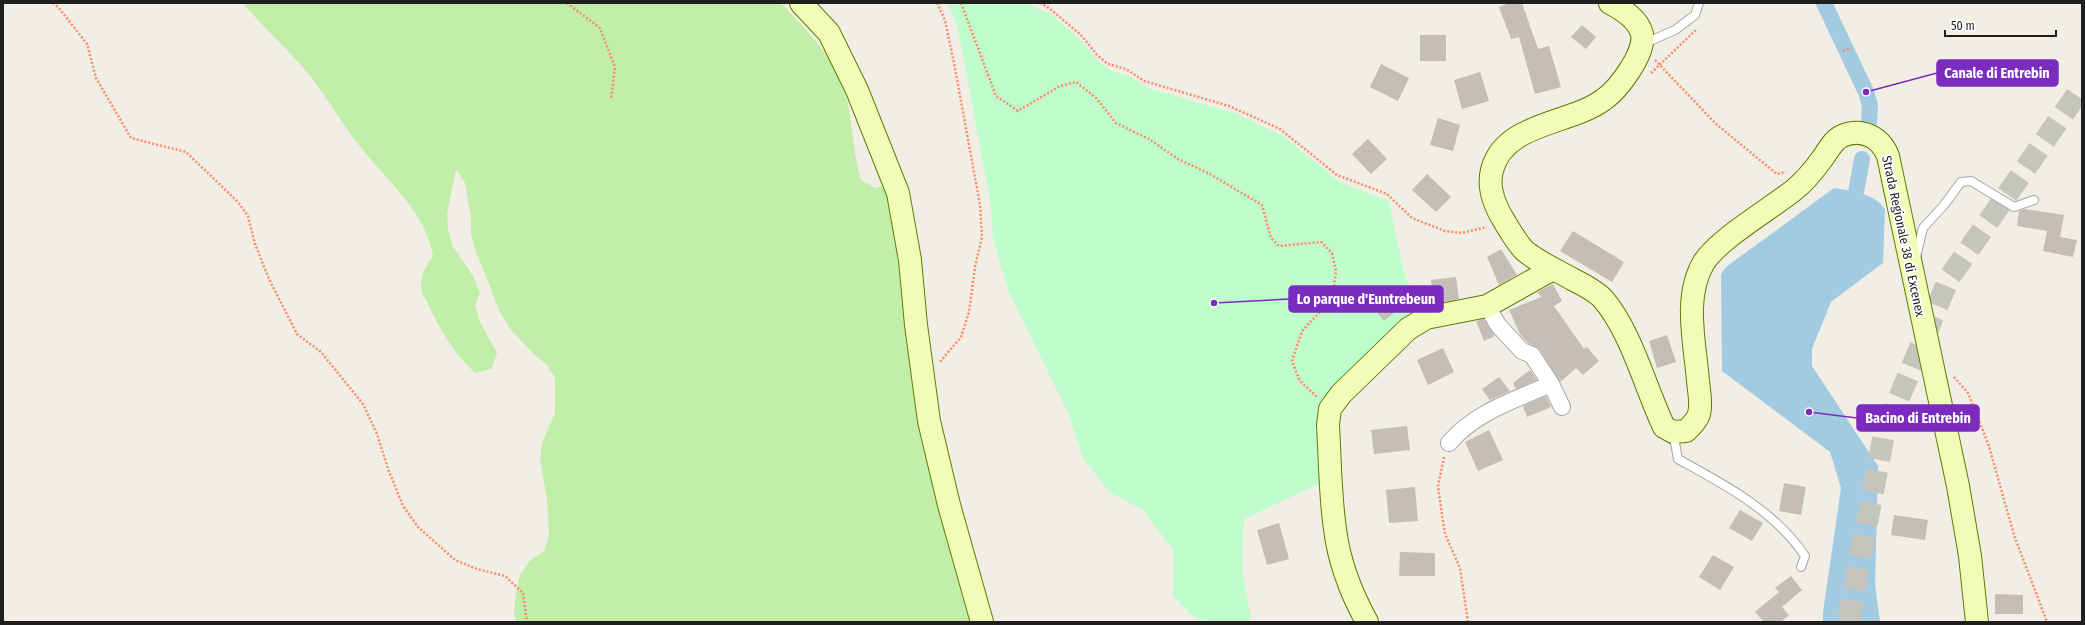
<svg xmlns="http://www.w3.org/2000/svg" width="2085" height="625" font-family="'Fira Sans Condensed',sans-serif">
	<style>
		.grass { fill: #c1eea8 }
		.park { fill: #bffdcc }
		.water { fill: #a2cbe1 }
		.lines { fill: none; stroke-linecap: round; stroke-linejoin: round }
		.canal { stroke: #a2cbe1; stroke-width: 16 }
		.building { fill: #c6bdb4 }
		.highway-tunnel { stroke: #c6c5bd; stroke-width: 22; stroke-dasharray: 22 11; stroke-linecap: butt }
		.lane-casing { stroke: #a6a6a6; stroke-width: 10 }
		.street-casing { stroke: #a6a6a6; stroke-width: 18 }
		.secondary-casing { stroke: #5f7c00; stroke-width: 24 }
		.path { stroke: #ff8a67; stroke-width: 2.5; stroke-dasharray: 2 2; stroke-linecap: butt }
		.lane { stroke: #fff; stroke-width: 8 }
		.street { stroke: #fff; stroke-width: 16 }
		.secondary { stroke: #f1fdb6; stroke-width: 22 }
		.labels { text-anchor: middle; stroke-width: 3.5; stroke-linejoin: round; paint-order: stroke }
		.street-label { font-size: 13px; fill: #1f1f1f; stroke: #fff }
		.leader { fill: none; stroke: #7b2cbf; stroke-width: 1.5 }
		.callout-dot { fill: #7b2cbf; stroke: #fff; stroke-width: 1.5 }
		.callout { fill: #7b2cbf; stroke: #7b2cbf; stroke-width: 1.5 }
		.callout-label { font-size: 14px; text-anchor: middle; font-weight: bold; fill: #fff }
	</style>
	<rect width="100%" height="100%" fill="#f0eee5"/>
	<path class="grass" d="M243 3H781C801 25 825 48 839 75 853 104 851 147 861 180L876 188 887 185 977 622H516L514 611 516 593 520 575 530 561 544 551 549 535 547 499 540 460 542 443 555 413V378L547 365 534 354 511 330 500 312 475 249 471 233V217L465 183 456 169 447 213 448 230 453 247 473 276 480 293 475 306 480 322 497 353 491 369 475 373C454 353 440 330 428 304 426 299 421 293 421 287 421 274 426 266 433 256 426 213 390 184 364 151 344 128 330 101 311 77 290 51 264 29 243 3Z"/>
	<path class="park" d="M949 3H1026L1052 15 1083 42 1099 62 1112 71 1130 76 1148 88 1234 113 1283 136 1341 183 1389 201 1402 264 1418 313 1343 382 1325 481 1244 519 1242 569 1251 618 1247 622H1207L1193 616 1173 596 1174 551 1143 510 1109 492 1083 458 1068 413 1009 292 993 240 991 207 965 65 956 22 948 4Z"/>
	<path class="water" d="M1834 188C1850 191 1875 193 1885 209L1883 263 1831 302 1812 349V366L1878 466 1875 584 1880 622H1823V612L1841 488 1830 452 1722 371 1721 274 1726 267Z"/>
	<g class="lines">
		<path class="canal" d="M1824 3 1866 92 1870 106 1869 123
			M1856 192 1862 159"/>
	</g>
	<path class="building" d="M1509 3H1522L1538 49 1549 46 1561 87 1535 94 1519 37 1511 39 1499 7Z
		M1582 25 1596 37 1586 49 1571 37Z
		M1420 35H1446V61H1420Z
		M1381 64 1409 78 1398 101 1370 87Z
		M1480 72 1489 101 1462 109 1454 80Z
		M1438 118 1460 125 1453 151 1430 145Z
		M1368 139 1387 159 1371 174 1352 154Z
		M1427 174 1451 197 1436 212 1412 190Z
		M2025 209 2064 215 2060 237 2077 240 2073 257 2043 251 2047 231 2017 226 2019 211Z
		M1573 231 1624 262 1612 282 1560 251Z
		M1501 249 1517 275 1499 285 1487 257Z
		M1456 277 1459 299 1434 304 1431 280Z
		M1553 284 1562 301 1554 306 1584 349 1587 347 1599 361 1583 375 1576 368 1560 382 1540 350 1528 343 1520 334 1509 310 1541 297 1538 292Z
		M1386 300 1396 311 1384 321 1375 310Z
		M1484 319 1495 336 1484 341 1476 321Z
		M1667 335 1676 362 1657 368 1649 341Z
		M1443 348 1454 372 1428 385 1417 360Z
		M1530 370 1537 380 1516 389 1513 383Z
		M1499 377 1510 391 1490 400 1482 389Z
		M1546 396 1551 407 1527 417 1523 406Z
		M1407 426 1410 450 1374 454 1371 430Z
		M1489 430 1503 460 1478 471 1465 442Z
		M1784 483 1806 487 1801 515 1779 511Z
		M1415 487 1418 521 1389 523 1386 490Z
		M1740 510 1763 523 1752 541 1729 528Z
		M1894 515 1928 520 1925 540 1891 535Z
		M1279 523 1289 559 1267 565 1257 530Z
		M1400 552 1435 553V576H1399Z
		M1713 555 1734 567 1720 590 1699 577Z
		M1791 576 1802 590 1782 607 1789 615 1781 622H1764L1755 612 1779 592 1775 588Z
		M1995 594 2023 595V614H1995Z"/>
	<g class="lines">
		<path class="highway-tunnel" d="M1851 622 1850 611 1884 434 1949 278 2082 87"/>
		<g class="lane-casing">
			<path id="lane" d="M1643 44 1675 30 1695 15 1699 3
				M1916 257 1923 228 1944 205 1961 182 1971 181 2014 207 2034 200
				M1673 432 1678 459C1725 485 1774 510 1805 556L1801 567"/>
		</g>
		<g class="street-casing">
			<path id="street" d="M1487 306 1498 325 1522 351 1532 355 1551 384 1562 407
				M1449 443C1475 412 1515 400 1551 384"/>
		</g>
		<g class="secondary-casing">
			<path id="secondary" d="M801 3 829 33 857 90 898 193 910 260 916 325 929 421 949 505 982 622
				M1610 3C1623 10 1638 19 1642 34 1646 53 1618 90 1603 100 1569 125 1505 122 1492 170 1488 186 1493 200 1500 214 1507 226 1514 239 1523 249 1532 259 1560 272 1572 279 1582 284 1596 291 1603 299 1631 331 1645 387 1664 427L1673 432 1686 431C1691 426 1697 421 1699 414 1702 404 1699 392 1698 381 1695 343 1683 297 1704 262 1720 238 1769 210 1794 190 1804 182 1814 170 1822 159 1828 151 1833 140 1842 136 1861 128 1880 136 1888 156L1958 486 1970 556 1977 622
				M1367 622C1351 593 1339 562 1335 529 1330 495 1330 459 1328 425L1330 409 1341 394 1408 329 1426 318 1487 306 1553 269"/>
		</g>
		<path class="path" d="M53 3 59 8 87 44 96 78 131 138 186 152 238 202 248 216 255 244 269 279 297 334 321 352 363 404 377 434 388 469 403 506 418 527 455 560 477 569 505 576 523 593 527 622
			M567 3 600 28 615 67 611 98
			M937 3 945 20 954 63 980 205 982 237 975 267 969 312 961 337 939 363
			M961 3 996 96 1018 111 1060 86 1076 82 1096 98 1116 123 1149 139 1178 159 1210 174 1262 205 1271 238 1279 246 1321 242 1332 253 1336 271 1333 294 1319 313 1302 331 1292 361 1300 381 1317 397
			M1040 3 1049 8 1081 35 1097 55 1108 64 1126 69 1144 81 1229 106 1280 129 1337 175 1387 194 1412 218 1445 231 1462 233 1487 227
			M1843 51 1851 48
			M1655 60 1716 124 1777 174 1786 172
			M1651 73 1697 29
			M1954 377 1968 393 1989 446 2014 535 2047 622
			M1444 457 1438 486 1441 508 1445 534 1460 568 1468 622"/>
		<use href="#lane" class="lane"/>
		<use href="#street" class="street"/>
		<use href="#secondary" class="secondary"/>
	</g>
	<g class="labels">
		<g class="street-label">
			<text transform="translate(1904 236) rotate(78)" y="5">Strada Regionale 38 di Excenex</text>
		</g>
	</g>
	<path class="leader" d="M1866 92L1937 73M1214 303L1289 299M1809 412L1857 418"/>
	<g class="callout-dot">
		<circle cx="1866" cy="92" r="4"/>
		<circle cx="1214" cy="303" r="4"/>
		<circle cx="1809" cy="412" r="4"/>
	</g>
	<g class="callout">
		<rect x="1937" y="60" width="121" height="26" rx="4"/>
		<rect x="1289" y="286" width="154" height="26" rx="4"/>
		<rect x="1857" y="405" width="122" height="26" rx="4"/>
	</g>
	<g class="callout-label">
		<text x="1997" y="78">Canale di Entrebin</text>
		<text x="1366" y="304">Lo parque d'Euntrebeun</text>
		<text x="1918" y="423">Bacino di Entrebin</text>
	</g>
	<rect width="2085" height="625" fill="none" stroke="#1f1f1f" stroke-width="8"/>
	<path d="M1945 30v6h111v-6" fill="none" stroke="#1f1f1f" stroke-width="2"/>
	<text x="1951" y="30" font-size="12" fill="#1f1f1f" stroke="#ffffff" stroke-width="3" paint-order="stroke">50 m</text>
</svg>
